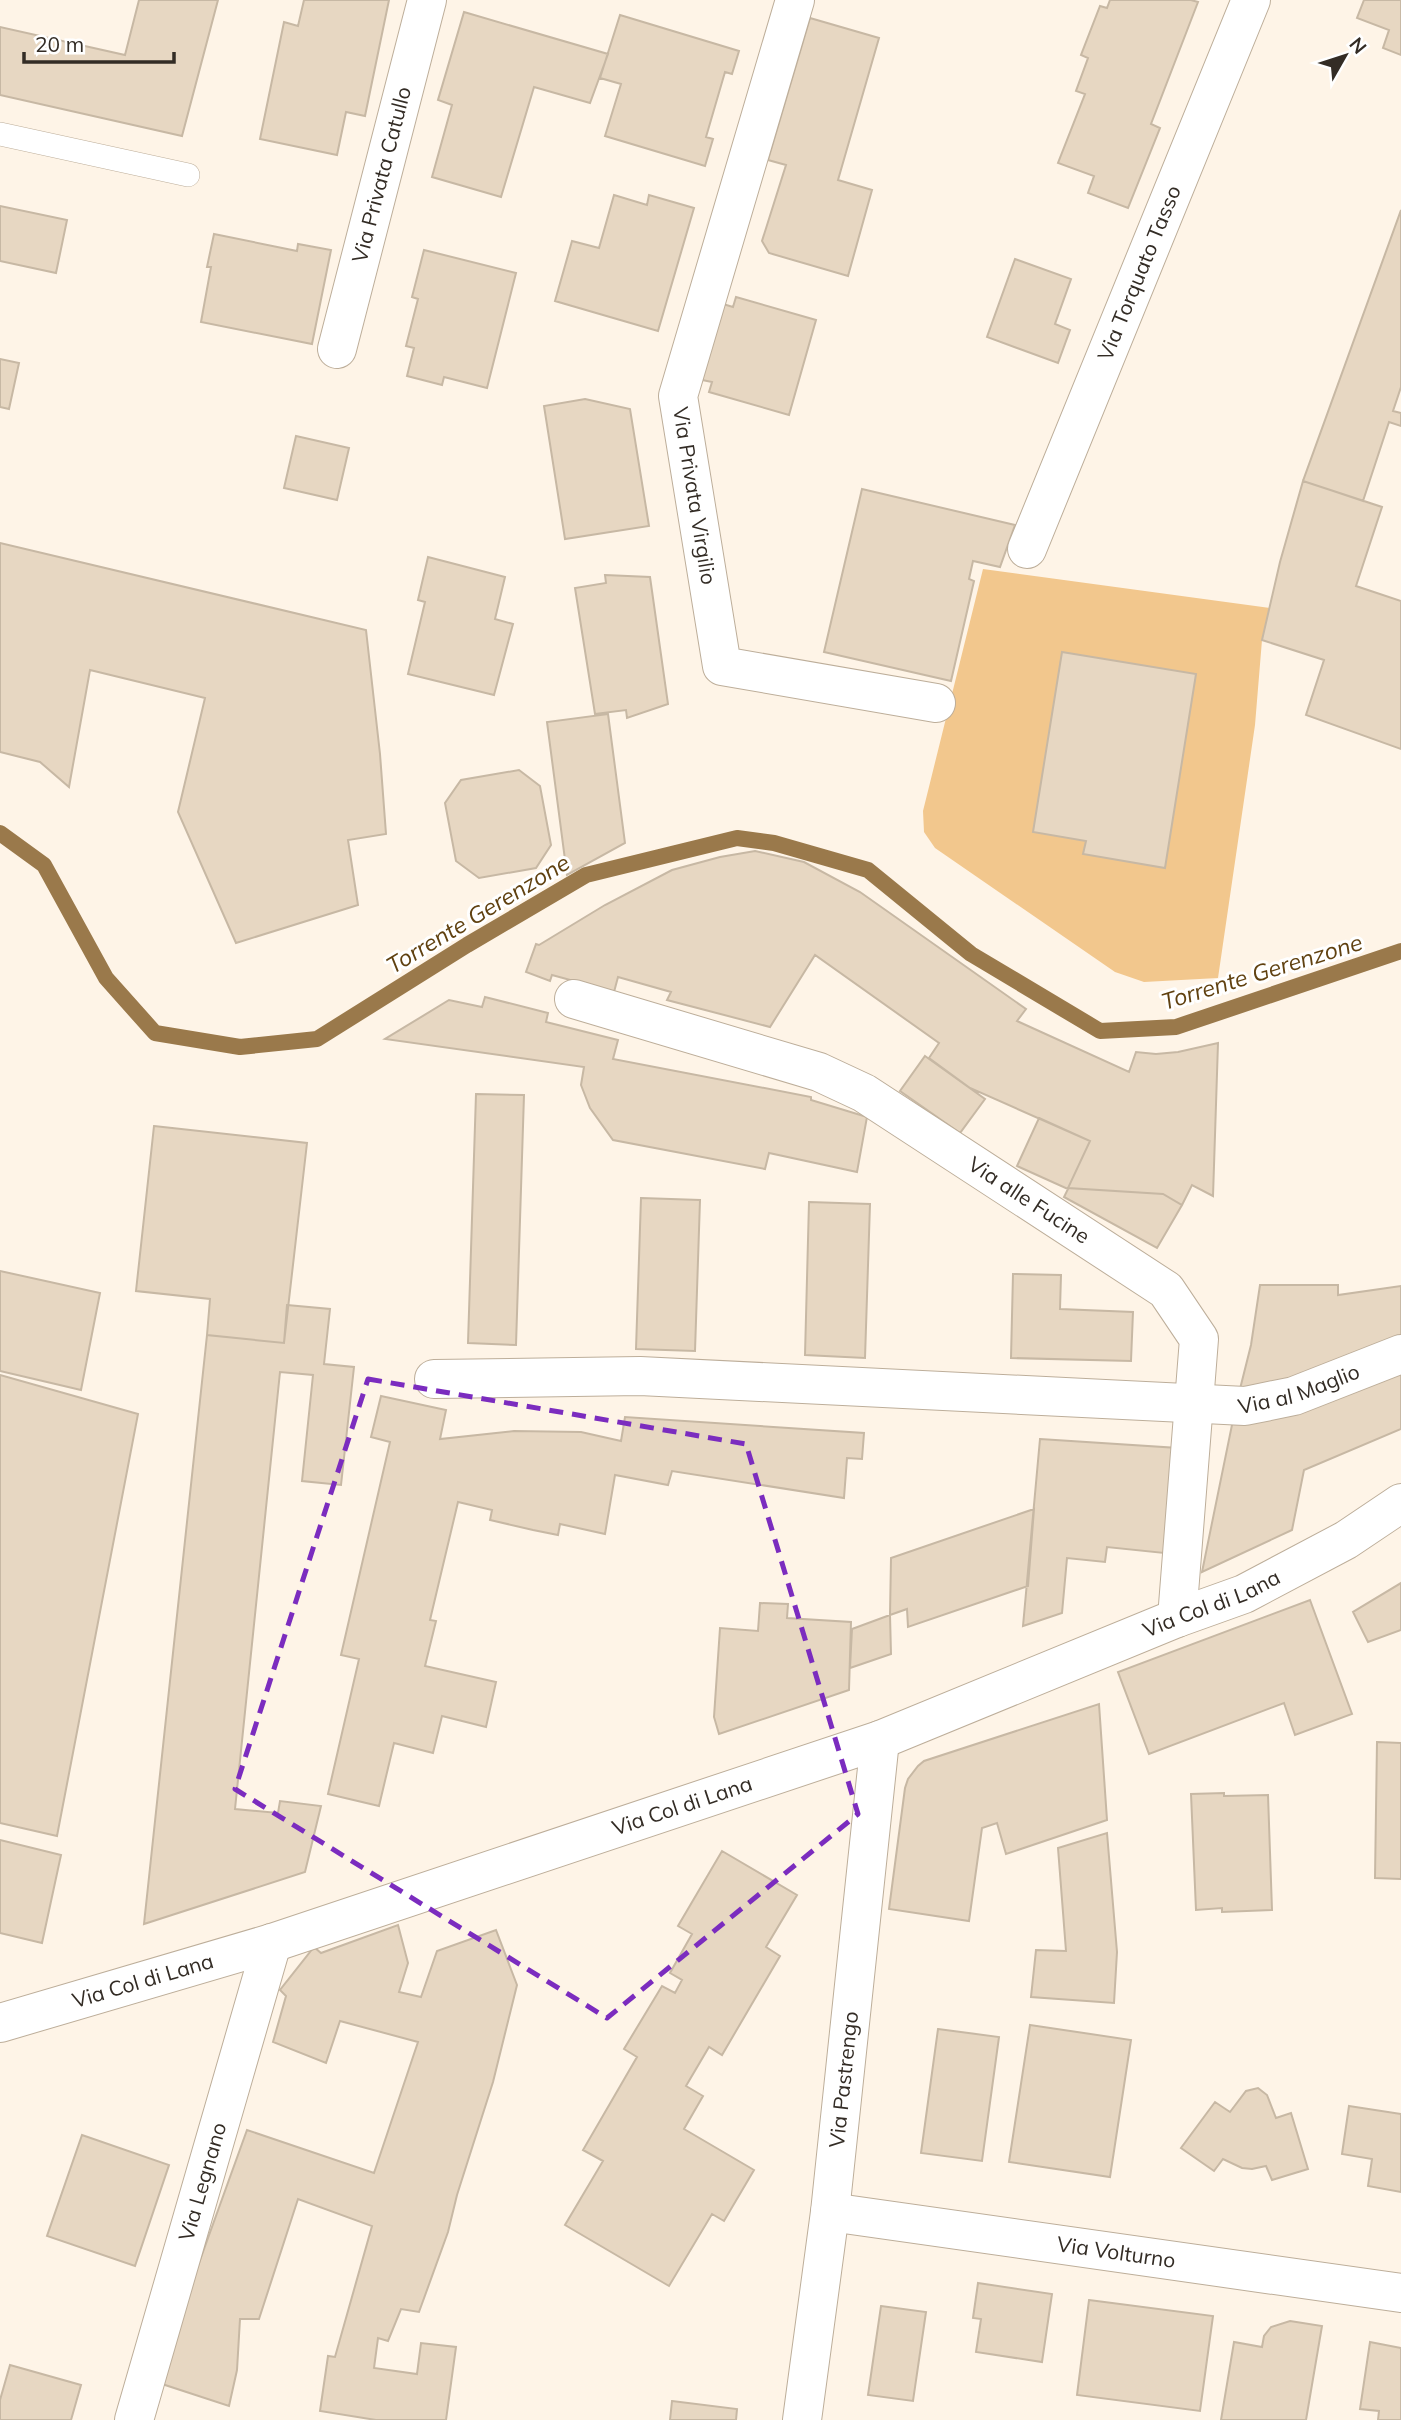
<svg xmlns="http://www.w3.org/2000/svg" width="1401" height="2420" font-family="Mulish,sans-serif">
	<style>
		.green { fill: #f2c78d }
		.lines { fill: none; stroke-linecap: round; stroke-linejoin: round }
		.stream { stroke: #9a794b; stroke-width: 16 }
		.building { fill: #e7d7c2; stroke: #c7b8a4; stroke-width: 2 }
		.lane-casing { stroke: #bdae9a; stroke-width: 24 }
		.street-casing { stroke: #bdae9a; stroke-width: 40 }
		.lane { stroke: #fff; stroke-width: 23 }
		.street { stroke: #fff; stroke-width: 38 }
		.marked { fill: none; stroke: #7b2cbf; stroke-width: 5; stroke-dasharray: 14 9; stroke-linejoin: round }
		.labels { text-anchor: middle; stroke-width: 6; stroke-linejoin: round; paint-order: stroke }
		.street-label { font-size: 21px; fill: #332c25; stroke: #fff }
		.water-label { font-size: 23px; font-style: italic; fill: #604110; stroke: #fff }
	</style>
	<rect width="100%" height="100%" fill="#fef4e7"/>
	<path class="green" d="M983 569 1270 608 1262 640 1255 725 1218 978 1144 982 1115 972 935 848 924 832 923 811Z"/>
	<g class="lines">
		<path class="stream" d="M0 833 44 865 106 978 155 1033 240 1047 317 1039 467 945 586 875 737 838 774 843 868 870 971 954 1100 1031 1176 1027 1401 951"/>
	</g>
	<path class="building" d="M139 0H218L182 136 0 95V27L125 55Z
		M304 0H389L365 116 346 112 337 155 260 139 284 22 298 26Z
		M1110 0H1191L1198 2 1151 124 1160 128 1128 208 1088 193 1094 176 1058 163 1085 94 1076 91 1088 58 1081 55 1100 6 1107 8Z
		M1364 0H1401V55L1383 48 1389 30 1357 18Z
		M464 12 608 54 590 103 534 87 501 197 432 177 452 105 438 100Z
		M620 15 739 51 732 74 725 72 706 137 713 139 705 166 605 136 621 84 600 78Z
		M810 18 879 38 838 180 872 190 848 276 769 253 762 241 786 165 768 160Z
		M614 195 647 205 649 195 694 208 658 331 555 301 572 241 599 248Z
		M0 206 67 220 56 273 0 261Z
		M1401 210V387L1393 411 1401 413V426L1389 422 1363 501 1303 481Z
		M214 234 297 251 298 244 331 250 312 344 201 322 211 267H207Z
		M424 250 516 273 487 388 444 377 442 385 407 376 414 348 406 346 418 299 412 297Z
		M1015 259 1071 279 1055 324 1070 330 1058 363 987 337Z
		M736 297 816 320 789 415 709 392 712 382 702 380 723 304 733 307Z
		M0 359 19 363 9 409 0 407Z
		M585 399 630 409 649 526 565 539 544 406Z
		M296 436 349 448 337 500 284 488Z
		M1303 481 1382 507 1356 586 1401 601V749L1306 715 1324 660 1262 640 1280 562Z
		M862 489 1015 525 1000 567 973 561 969 579 974 581 951 681 824 652Z
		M0 543 366 630 380 754 386 834 348 840 358 905 236 943 178 812 205 698 90 670 69 787 40 762 0 752Z
		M428 557 505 577 495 619 513 624 494 695 408 674 425 602 418 600Z
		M605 575 650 577 652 591 668 704 627 718 626 710 595 714 575 588 606 583Z
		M1062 652 1196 674 1165 868 1083 854 1086 841 1033 832Z
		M608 714 625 843 567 875 547 722Z
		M519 770 540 786 551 845 536 868 479 878 456 861 445 803 461 780Z
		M755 851 804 862 860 892 1026 1009 1017 1021 1129 1072 1136 1052 1156 1054 1178 1052 1218 1043 1213 1196 1192 1185 1182 1205 1163 1194 1068 1188 1090 1141 970 1088 929 1058 939 1043 815 955 770 1027 667 1000 671 992 618 977 614 992 552 975 550 981 526 972 536 944 539 945 605 905 672 870 720 857Z
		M485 997 548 1013 546 1022 618 1040 613 1059 811 1097V1100L867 1117 857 1172 769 1153 765 1169 613 1140 590 1108 581 1085 584 1067 385 1039 449 1000 482 1007Z
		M925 1056 985 1099 960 1133 900 1091Z
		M476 1094 524 1095 516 1345 468 1343Z
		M1039 1118 1090 1141 1068 1188 1163 1194 1182 1205 1157 1248 1064 1197 1068 1189 1017 1166Z
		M154 1126 307 1143 284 1343 207 1335 210 1299 136 1291Z
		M641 1198 700 1200 695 1351 636 1349Z
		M809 1202 870 1204 865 1358 805 1355Z
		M0 1271 100 1293 81 1390 0 1371Z
		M1013 1274 1061 1275 1060 1309 1133 1312 1131 1361 1011 1358Z
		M1260 1285H1338V1295L1401 1286V1338L1238 1397 1251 1345Z
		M287 1305 330 1309 324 1364 354 1367 341 1485 302 1481 313 1375 280 1372 235 1809 278 1813 280 1801 321 1806 305 1872 144 1924 207 1335 284 1343Z
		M1401 1365V1429L1304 1470 1292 1530 1202 1572 1234 1415Z
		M0 1375 138 1414 57 1836 0 1823Z
		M381 1396 446 1410 440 1439 514 1431 581 1432 621 1441 625 1417 864 1433 862 1459 847 1458 844 1498 672 1471 668 1485 615 1475 605 1534 560 1524 558 1535 533 1530 490 1520 492 1510 458 1502 430 1620 436 1621 425 1666 496 1682 486 1727 442 1716 433 1753 394 1743 379 1806 328 1794 359 1659 341 1655 390 1442 371 1437Z
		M1040 1439 1178 1448 1164 1553 1107 1547 1105 1562 1067 1558 1062 1613 1023 1626Z
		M1034 1509 1028 1586 908 1627 907 1609 890 1615 891 1558Z
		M1401 1583V1630L1368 1642 1353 1612Z
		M1310 1600 1352 1714 1295 1735 1284 1703 1149 1754 1118 1672Z
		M760 1603 788 1604 787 1618 851 1622 849 1690 719 1734 714 1717 720 1628 758 1631Z
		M890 1615 891 1654 850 1668 852 1629Z
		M1099 1704 1107 1820 1006 1854 997 1823 982 1828 969 1921 889 1909 905 1788 908 1779 918 1766 924 1761Z
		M1377 1742 1401 1743V1879L1375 1878Z
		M1224 1793V1796L1268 1795 1272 1910 1222 1912V1908L1196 1910 1191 1794Z
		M1107 1833 1117 1952 1114 2003 1031 1997 1036 1950 1066 1951 1058 1848Z
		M0 1840 61 1855 42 1943 0 1933Z
		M722 1851 797 1895 766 1947 780 1956 722 2055 709 2047 686 2086 703 2096 684 2129 754 2170 724 2221 712 2214 669 2286 565 2225 603 2161 583 2150 637 2057 624 2049 662 1986 675 1993 682 1980 670 1973 692 1934 678 1926Z
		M398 1925 408 1963 399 1992 421 1997 437 1951 496 1930 517 1985 493 2082 457 2195 448 2232 419 2312 401 2309 388 2341 378 2338 374 2368 417 2374 421 2343 456 2347 446 2420H376L320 2411 328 2356 335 2357 372 2226 298 2199 259 2319H240L237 2370 229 2406 156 2382 247 2130 374 2173 418 2042 340 2021 326 2063 273 2042 286 1996 280 1990 314 1947 321 1953Z
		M1030 2025 1131 2040 1110 2177 1009 2162Z
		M938 2029 999 2037 982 2161 921 2153Z
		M1258 2088 1267 2095 1276 2118 1291 2113 1308 2169 1272 2180 1266 2166 1252 2169 1242 2168 1223 2159 1214 2171 1181 2148 1215 2102 1230 2112 1246 2091Z
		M1349 2106 1401 2114V2192L1368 2186 1372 2159 1342 2154Z
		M82 2135 169 2165 135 2266 47 2236Z
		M978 2283 1052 2294 1042 2362 976 2352 981 2319 973 2318Z
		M1089 2300 1213 2316 1200 2411 1077 2395Z
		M881 2306 926 2312 913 2401 868 2395Z
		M1290 2321 1322 2326 1306 2420H1221L1234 2342 1262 2347 1264 2336 1271 2327Z
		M1370 2342 1401 2348V2420H1378L1379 2411 1360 2409Z
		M10 2365 81 2385 71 2420H0V2400Z
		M672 2401 737 2409 736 2420H670Z"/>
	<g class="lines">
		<g class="lane-casing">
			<path id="lane" d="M0 134 188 175"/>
		</g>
		<g class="street-casing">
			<g id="street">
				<path id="s1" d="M795 0 678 396 722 666 936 703"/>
				<path id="s2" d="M337 349 427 0"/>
				<path id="s3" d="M1027 549 1251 0"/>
				<path id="s4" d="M574 999 819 1072 864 1093 1166 1290 1199 1339 1177 1618"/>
				<path id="s5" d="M434 1379 640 1376 1245 1406 1294 1396 1401 1354"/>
				<path id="s6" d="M0 2023 272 1943 880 1740 1177 1618 1244 1594 1346 1540 1401 1503"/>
				<path id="s7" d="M830 2212 1401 2293"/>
				<path id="s8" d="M134 2420 272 1943"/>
				<path id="s9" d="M802 2420 830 2212 880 1740"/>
			</g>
		</g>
		<use href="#lane" class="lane"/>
		<use href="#street" class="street"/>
	</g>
	<path class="marked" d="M368 1379 746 1444 858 1814 607 2018 235 1789Z"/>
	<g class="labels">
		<g class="street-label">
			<text dy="7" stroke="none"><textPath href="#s2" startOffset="180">Via Privata Catullo</textPath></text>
			<text dy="7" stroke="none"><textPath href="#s3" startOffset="298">Via Torquato Tasso</textPath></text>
			<text dy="7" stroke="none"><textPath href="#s1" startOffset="514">Via Privata Virgilio</textPath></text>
			<text dy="7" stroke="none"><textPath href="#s4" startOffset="502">Via alle Fucine</textPath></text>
			<text dy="7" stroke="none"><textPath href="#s5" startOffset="868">Via al Maglio</textPath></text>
			<text dy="7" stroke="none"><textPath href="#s6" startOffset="1283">Via Col di Lana</textPath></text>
			<text dy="7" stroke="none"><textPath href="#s6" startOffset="716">Via Col di Lana</textPath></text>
			<text dy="7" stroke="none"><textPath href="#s6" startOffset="149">Via Col di Lana</textPath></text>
			<text dy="7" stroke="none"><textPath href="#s9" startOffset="343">Via Pastrengo</textPath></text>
			<text dy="7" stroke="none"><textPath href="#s8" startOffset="248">Via Legnano</textPath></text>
			<text dy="7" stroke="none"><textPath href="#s7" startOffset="289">Via Volturno</textPath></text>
		</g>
		<g class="water-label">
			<text transform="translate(478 914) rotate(-31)" y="8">Torrente Gerenzone</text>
			<text transform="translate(1262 972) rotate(-17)" y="8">Torrente Gerenzone</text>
		</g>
	</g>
	<g transform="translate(1345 56) rotate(51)" stroke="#ffffff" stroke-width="5" paint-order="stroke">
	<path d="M0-5L12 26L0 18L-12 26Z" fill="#332c25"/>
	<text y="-10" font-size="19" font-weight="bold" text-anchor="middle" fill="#332c25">N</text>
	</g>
	<path d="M24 52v10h150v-10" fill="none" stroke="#332c25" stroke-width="3.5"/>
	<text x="35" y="52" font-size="21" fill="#332c25" stroke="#ffffff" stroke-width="5" paint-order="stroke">20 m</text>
</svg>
